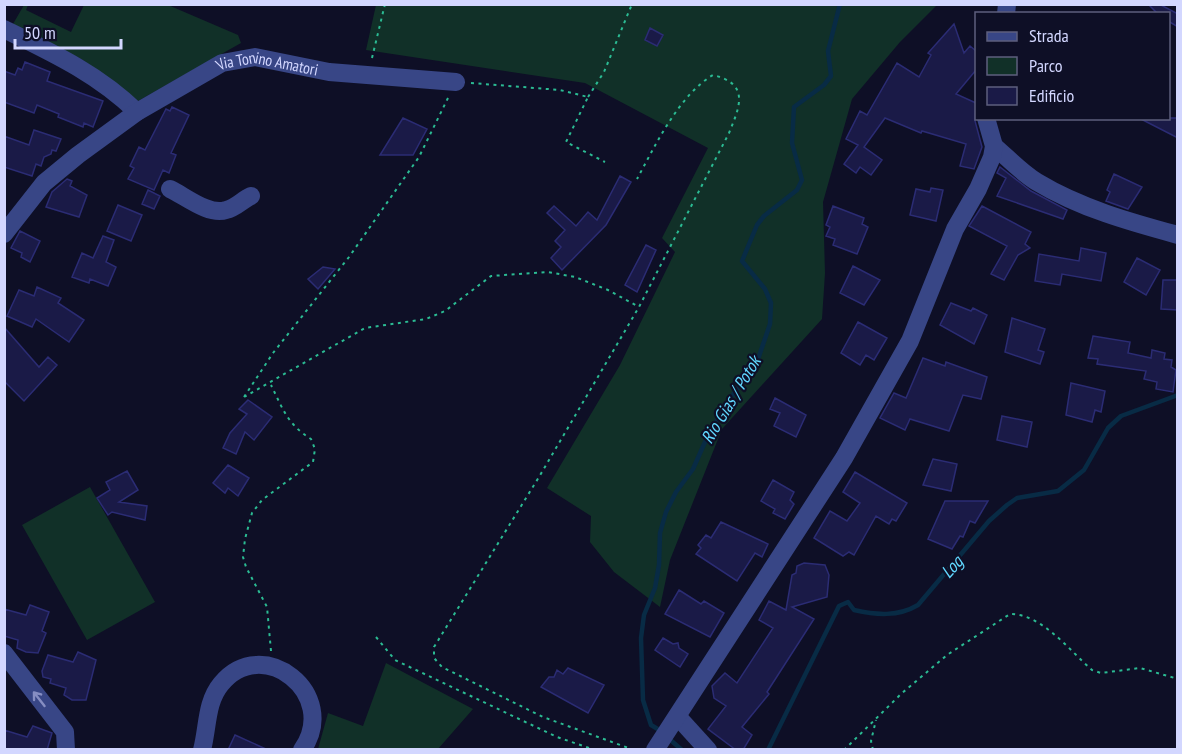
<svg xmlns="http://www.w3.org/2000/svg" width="1182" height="754" font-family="'PT Sans Narrow',sans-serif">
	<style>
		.green { fill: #113028 }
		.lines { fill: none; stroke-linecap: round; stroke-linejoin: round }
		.stream { stroke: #082b45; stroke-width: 4.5 }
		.building { fill: #1a1a47; stroke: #2b2c74; stroke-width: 1.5 }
		.path { stroke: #2bbb93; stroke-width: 2; stroke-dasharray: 3 4.5; stroke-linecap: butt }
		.minor { stroke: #384686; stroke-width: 18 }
		.oneway { stroke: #868ec2 }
		.labels { text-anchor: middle; stroke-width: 4.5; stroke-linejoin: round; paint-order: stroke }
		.street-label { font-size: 16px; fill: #d3d7ff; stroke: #0e0f26 }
		.water-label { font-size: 18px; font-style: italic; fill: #61d8ff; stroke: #0e0f26 }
	</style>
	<rect width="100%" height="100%" fill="#0e0f26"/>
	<path class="green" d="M24 5H28L26 10 71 32 84 5H168L238 35 241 43 138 101 83 60 13 24Z
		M376 5H937L900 42 852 99 823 202 825 273 822 319 722 429 670 560 660 607 614 572 590 542 591 516 547 488 620 365 675 252 662 238 708 148 585 83 366 50Z
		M90 487 155 602 87 640 22 525Z
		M386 663 473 709 438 749H318L328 713 363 726Z"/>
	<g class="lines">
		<path class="stream" d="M661 731 651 725 643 700 641 638 644 615 655 588 659 565 660 533 666 512 676 492 693 469 709 433 734 393 756 365 770 324 771 303 765 289 742 261 757 225 764 216 797 190 802 180 792 143 794 107 824 85 831 76 828 51 840 4
			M667 737 682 750
			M768 750 839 606 848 602 854 610C876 615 898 617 918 605L989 521 1007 505 1017 498 1058 491 1084 470 1108 428 1121 416 1178 395"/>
	</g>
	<path class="building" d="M1148 4H1159L1178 14V27L1168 21V14H1158Z
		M954 24 964 53 970 46 976 51V70L956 94 976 103 975 121 982 147 974 169 960 166 966 144 922 131 921 133 885 118 864 147 882 160 871 175 860 167 856 173 844 164 858 145 846 139 860 111 867 115 897 63 919 77 931 55 928 53Z
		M650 28 663 35 657 46 645 40Z
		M25 62 50 72 47 81 103 101 93 127 84 123 83 127 58 117 59 114 37 105 34 113 4 102V71L15 75 18 68 22 70Z
		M172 107 189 115 171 153 176 155 169 173 163 170 154 190 128 179 134 168 130 166 139 147 145 150 166 109 170 111Z
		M403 118 427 129 413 155H380Z
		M1139 118H1178V138Z
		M34 130 61 139 56 151 52 150 51 154 44 157 41 166 36 164 32 176 4 167V136L29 145Z
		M1000 167 1031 191 1067 210 1063 219 997 196 1006 178 997 173Z
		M1114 174 1142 187 1128 209 1106 201 1110 192 1107 190Z
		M620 176 631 182 606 225 562 270 551 258 561 247 555 241 565 230 547 213 554 206 576 226 588 212 597 220Z
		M67 179 72 181 70 186 87 195 79 217 46 207 52 192Z
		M931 188 943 190 936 221 910 215 916 189 930 192Z
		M148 190 160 196 154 209 142 204Z
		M118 205 142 215 131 241 107 231Z
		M833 206 864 218 862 224 868 227 857 254 833 245 835 239 826 236 830 227 826 225Z
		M982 206 1031 232 1025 244 1030 248 1018 255 1004 280 991 274 1007 246 969 226Z
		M20 231 40 241 30 262 21 257 22 253 11 248Z
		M103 236 114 240 106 262 116 267 108 286 90 279 89 283 72 277 82 253 93 258Z
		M646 245 656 250 637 292 625 285Z
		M1081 248 1106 253 1101 281 1062 274 1060 285 1035 281 1039 254 1079 261Z
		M1137 258 1160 270 1146 295 1124 282Z
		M853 266 880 280 864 305 840 293Z
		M323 267 335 269 318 289 308 279Z
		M1163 280H1178V310L1161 309Z
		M37 287 61 298 58 303 84 320 69 342 36 319 32 327 7 316 19 290 34 296Z
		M951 303 971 311 973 308 987 315 974 344 940 325Z
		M1012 318 1045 329 1038 350 1044 352 1040 364 1005 352Z
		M858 322 887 338 874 360 866 355 860 365 841 353Z
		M4 327 39 367 48 357 57 365 24 401 4 381Z
		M1093 336 1130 342 1128 353 1151 358 1152 350 1165 353 1164 359 1172 360 1171 367 1176 370 1173 392 1156 389 1157 382 1144 379 1146 371 1097 364 1098 359 1088 358Z
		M923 358 945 366 946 362 987 377 981 399 963 395 949 431 910 419 905 430 880 418 894 393 906 398Z
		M1071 383 1105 391 1101 412 1095 410 1092 422 1066 415Z
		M775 398 806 415 796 437 774 426 780 413 770 409Z
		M248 400 272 417 254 440 245 432 236 454 223 448 230 433 247 414 239 409Z
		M1002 416 1032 422 1027 447 997 440Z
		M933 459 957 464 951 491 923 485Z
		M228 465 249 478 238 496 228 488 225 493 213 483Z
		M127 471 138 490 119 502 147 506 145 520 112 512 108 515 97 498 110 490 106 482Z
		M855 472 907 503 896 521 892 519 889 524 876 516 854 555 849 552 843 556 814 538 830 511 847 521 860 503 843 492Z
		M773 480 794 492 790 500 794 504 785 519 773 513 775 509 761 501Z
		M945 501H988L975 523 970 521 963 537 960 536 952 549 928 539Z
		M721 522 768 544 762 557 755 553 737 581 696 554 701 548 698 545 706 535 711 538Z
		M804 563 825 565 829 575 827 597 792 607 814 619 767 692 769 694 742 727 752 735 743 750H736L708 729 726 706 714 698 712 686 725 673 737 683 773 628 759 620 769 601 786 610 792 575 796 573 797 566Z
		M679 590 701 604 704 601 724 613 710 637 665 614Z
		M30 605 49 612 42 631 46 633 38 653 26 652 17 648 18 640 4 636V609L26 615Z
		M663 638 673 644 678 643 679 648 688 654 680 667 655 650Z
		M78 652 96 660 86 700H72L64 695 66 688 50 683 51 679 43 677 42 671 48 655 73 662Z
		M568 668 604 685 588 713 541 687 549 677H554L557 670 563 674Z
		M33 726 52 733 47 750H4V730L27 737Z
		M235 735 268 750H228Z"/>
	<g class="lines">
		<path class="path" d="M372 58 385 4
			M471 83 560 90 588 97 566 142 605 162
			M588 97 604 72 632 4
			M244 397 273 353 349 257 419 157 448 98
			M244 397 365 328 426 319 445 311 491 276 548 272 575 277 608 290 639 307
			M376 637 395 660 557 737 595 750
			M271 651 267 607 246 567 243 557 245 539 252 513 262 500 313 462 315 449 311 439C287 424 283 409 271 385
			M634 750 543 717 442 667 434 658V647L539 477 639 307 729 133C740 106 750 84 713 75 679 95 655 146 637 179
			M844 750 901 694 947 655 1010 614C1042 614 1069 650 1092 670L1101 673 1140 668 1178 679
			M873 750 871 741 876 720"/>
		<g class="minor">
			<path d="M1006 14 1007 4"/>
			<path d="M4 29C53 53 98 74 137 112"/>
			<path d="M994 146C1008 158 1022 173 1037 182 1080 208 1130 222 1178 235"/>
			<path d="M170 189C185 196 209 216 226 210 236 208 242 200 251 196"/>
			<path id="s1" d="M4 234 44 183 78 155 137 112 222 63 255 57 329 72 456 82"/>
			<path d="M4 653 65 732 66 750"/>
			<path d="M678 717 708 750"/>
			<path d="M202 750C208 727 206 702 221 684 262 633 341 694 302 750"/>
			<path d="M655 750 844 458 910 341 955 229 978 189 992 157 994 146 986 118"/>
		</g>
	</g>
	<defs><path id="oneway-shaft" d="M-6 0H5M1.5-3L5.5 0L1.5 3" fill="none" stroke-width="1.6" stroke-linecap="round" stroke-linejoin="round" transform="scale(1.5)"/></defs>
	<use class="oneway" href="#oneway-shaft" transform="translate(39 699) rotate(-128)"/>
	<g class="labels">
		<g class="street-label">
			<text dy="6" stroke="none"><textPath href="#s1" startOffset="326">Via Tonino Amatori</textPath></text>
		</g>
		<g class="water-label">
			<text transform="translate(731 400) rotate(-59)" y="6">Rio Gias / Potok</text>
			<text transform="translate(952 567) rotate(-48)" y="6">Log</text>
		</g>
	</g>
	<rect width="1182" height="754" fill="none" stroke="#d3d7ff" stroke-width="12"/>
	<rect x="975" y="12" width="195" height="108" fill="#0e0f26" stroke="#5d5f7d" stroke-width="1.5"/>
	<rect x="987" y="32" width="30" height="9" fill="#384686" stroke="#5d5f7d" stroke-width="1.5"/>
	<text x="1029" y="42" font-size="18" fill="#d3d7ff">Strada</text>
	<rect x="987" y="57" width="30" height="18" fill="#113028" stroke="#5d5f7d" stroke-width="1.5"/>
	<text x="1029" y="72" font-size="18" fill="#d3d7ff">Parco</text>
	<rect x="987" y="87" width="30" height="18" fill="#1a1a47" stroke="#5d5f7d" stroke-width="1.5"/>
	<text x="1029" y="102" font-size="18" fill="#d3d7ff">Edificio</text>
	<path d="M15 39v9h106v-9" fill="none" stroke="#d3d7ff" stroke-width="3"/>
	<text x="24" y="39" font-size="18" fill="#d3d7ff" stroke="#0e0f26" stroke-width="4.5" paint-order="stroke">50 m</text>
</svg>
